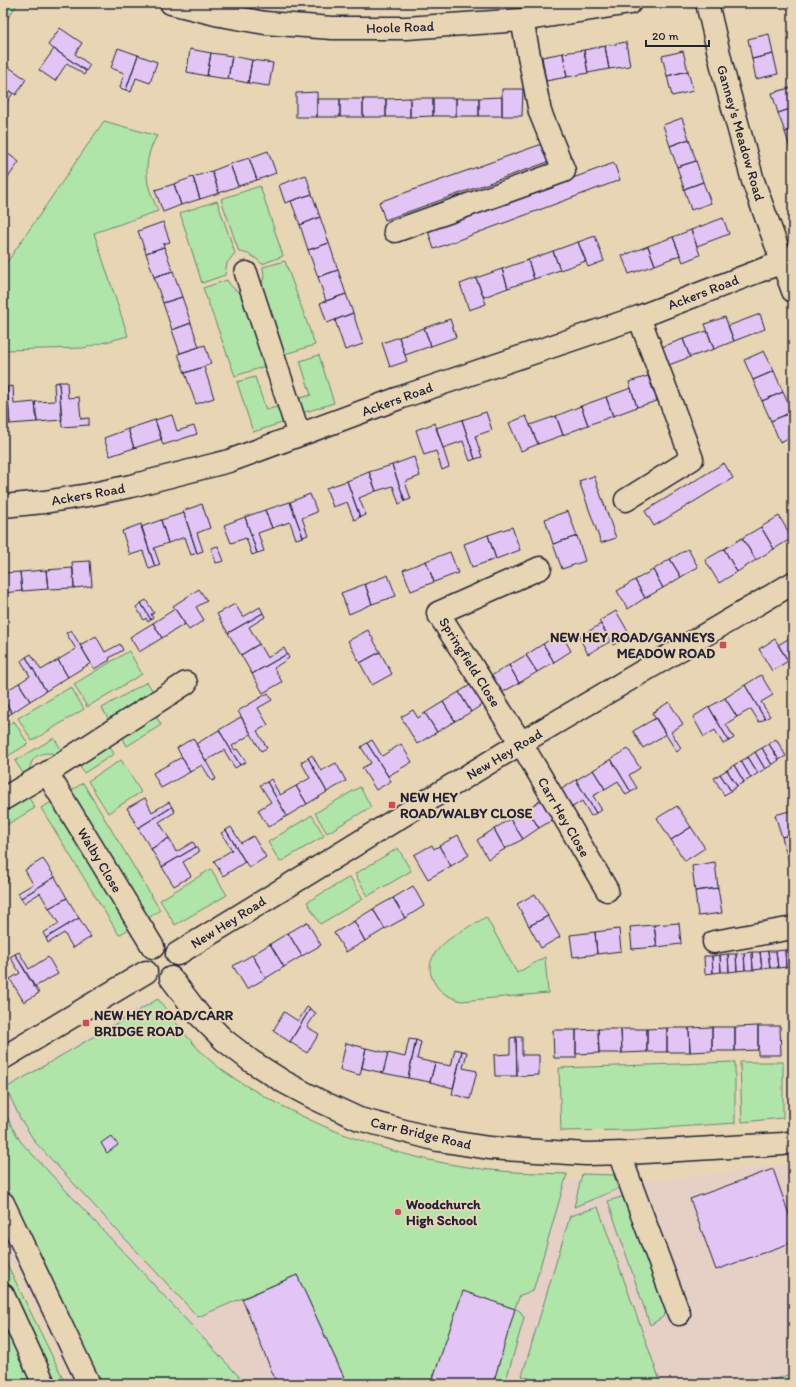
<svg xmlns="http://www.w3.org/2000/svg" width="796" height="1387" font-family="Itim,sans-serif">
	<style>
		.built { fill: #e6d0c6 }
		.green { fill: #afe5a8; stroke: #688472 }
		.building { fill: #e2c5f4; stroke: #22223b }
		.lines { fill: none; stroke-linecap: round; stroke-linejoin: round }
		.minor-casing { stroke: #22223b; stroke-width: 25 }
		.minor { stroke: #e8d5b3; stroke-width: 22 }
		.poi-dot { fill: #d1495b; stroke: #e8d5b3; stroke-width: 1.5 }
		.labels { text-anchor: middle; stroke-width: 4; stroke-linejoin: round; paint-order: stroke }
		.street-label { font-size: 14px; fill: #22223b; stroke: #e8d5b3 }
		.poi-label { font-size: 14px; font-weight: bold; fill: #22223b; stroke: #e8d5b3; text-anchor: start }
	</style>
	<rect width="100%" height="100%" fill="#e8d5b3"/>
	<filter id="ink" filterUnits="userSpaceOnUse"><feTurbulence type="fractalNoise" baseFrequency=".025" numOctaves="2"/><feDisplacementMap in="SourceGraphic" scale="8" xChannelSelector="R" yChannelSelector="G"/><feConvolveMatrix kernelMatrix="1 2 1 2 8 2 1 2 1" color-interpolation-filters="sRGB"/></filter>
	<g filter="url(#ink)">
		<path class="built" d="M149 999 159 1015 193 1061 346 1142 468 1171 609 1183 682 1178 783 1164 784 1166 793 1165V1384H72L3 1241V1088Z"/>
		<path class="green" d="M3 3H18L3 25Z
			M104 121 157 136C148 150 145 167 148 184 150 193 155 203 158 211L94 233 128 336 83 348 3 350V268Z
			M260 186 283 256 262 264C255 257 249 253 239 252L221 199Z
			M217 201 235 253 227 263 225 275 202 283 180 213Z
			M285 261 315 345 278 356 261 286 264 277 263 267Z
			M227 280C232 289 238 292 247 296L272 364 235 376 203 288Z
			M319 355 334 403 302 413 297 399 311 395 300 361Z
			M255 377 266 410 280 406 285 422 253 432 237 382Z
			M129 651 142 674 87 707 74 684Z
			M147 682 154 693 109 720 102 708Z
			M71 687 84 709 32 741 18 718Z
			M155 715 161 725 127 746 122 736Z
			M14 721 28 744 3 759V728Z
			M54 738 63 752 57 755C47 751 35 753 31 764 29 769 29 772 25 776L15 761Z
			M108 743 114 754 84 773 77 762Z
			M121 760 141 792 108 813 88 781Z
			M83 783 160 910 147 919 69 792Z
			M360 787 371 807 327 833 315 813Z
			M26 793 35 808 3 827V807Z
			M55 800 132 927 119 935 41 808Z
			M312 815 324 836 280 862 268 842Z
			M398 848 411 871 368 896 355 874Z
			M211 869 227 895 175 925 160 900Z
			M350 877 363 899 320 924 307 902Z
			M486 917 517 973 545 957 548 993 461 1001C449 997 438 992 433 980 418 949 465 930 486 917Z
			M158 999C175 1021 190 1043 211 1061 229 1077 252 1089 273 1101 339 1138 415 1162 491 1170 516 1173 542 1173 567 1174L533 1291 520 1295 515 1308 521 1312 524 1318 505 1384H493L514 1309 464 1292 431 1384H347L297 1275 198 1317 35 1142 20 1118 6 1088Z
			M735 1062V1123L634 1130 561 1131 559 1068Z
			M783 1062V1118L742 1122 740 1062Z
			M3 1107 11 1125 21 1142 246 1384H100L9 1197 3 1178Z
			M582 1174 614 1175 618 1189 574 1207Z
			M628 1195 667 1310 663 1317 650 1325 608 1201Z
			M598 1207 661 1384H542L535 1380 522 1376 570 1216Z
			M3 1256 61 1374 66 1384H3Z
			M793 1373V1384H762Z"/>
		<path class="building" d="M60 28 82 43 75 54 90 65 86 71 48 45Z
			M769 34 773 54 752 59 748 39Z
			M626 42 630 66 609 69 605 46Z
			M605 46 609 69 588 73 584 50Z
			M118 48 138 55 126 90 120 88 124 73 111 68Z
			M54 49 86 71 84 75 67 63 55 81 39 70Z
			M190 49 211 53 207 76 187 72Z
			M584 50 588 73 567 77 563 53Z
			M683 51 688 71 667 76 662 56Z
			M211 53 232 56 228 79 207 76Z
			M563 53 567 77 546 81 542 57Z
			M773 54 778 74 756 79 752 59Z
			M138 55 157 62 150 83 136 78 131 92 126 90Z
			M232 56 252 60 248 83 228 79Z
			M252 60 273 63 269 86 248 83Z
			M4 64 26 79 16 95 3 86Z
			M688 71 693 91 672 96 667 76Z
			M3 86 13 93 3 108Z
			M793 87V108L778 113 772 93Z
			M502 89H523L522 116H502Z
			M317 92V117H296V93Z
			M502 97V116H479V98Z
			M410 98H433V116L410 117Z
			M410 98V117H386V99Z
			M433 98H456V116H433Z
			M456 98H479V116H456Z
			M317 99H340V117H317Z
			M340 99H363V117H340Z
			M363 99H386V117H363Z
			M793 108V129L785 132 778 113Z
			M682 118 689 139 670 146 663 125Z
			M793 129V150L791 151 785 132Z
			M689 139 696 161 677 167 670 146Z
			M542 144 548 162 385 220 379 202Z
			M3 150 19 162 9 176 3 172Z
			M268 151 276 173 257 180 249 158Z
			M249 158 257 180 238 186 230 164Z
			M696 161 703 182 684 189 677 167Z
			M614 163 620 180 434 249 428 231Z
			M230 164 238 186 219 193 212 171Z
			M212 171 219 193 200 199 193 177Z
			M3 172 9 176 3 185Z
			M306 175 312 194 285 203 279 185Z
			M193 177 200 199 181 205 174 184Z
			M703 182 711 203 691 210 684 189Z
			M174 184 181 205 163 212 155 190Z
			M312 194 320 217 300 225 291 201Z
			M320 217 329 243 308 250 300 225Z
			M723 218 729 234 697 246 691 230Z
			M163 222 170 242 163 244 164 247 146 253 138 231Z
			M691 230 700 255 683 262 673 237Z
			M595 236 604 261 588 267 578 242Z
			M673 237 680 255 655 265 648 246Z
			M578 242 586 261 560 270 553 251Z
			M329 243 338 270 318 277 308 250Z
			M648 246 655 265 629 274 622 256Z
			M164 247 173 271 154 277 146 253Z
			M553 251 560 270 534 279 528 260Z
			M528 260 534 279 508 288 502 269Z
			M502 269 508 288 484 297 476 278Z
			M338 270 346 294 326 301 318 277Z
			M173 271 182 297 163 303 154 277Z
			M476 278 486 304 469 310 460 284Z
			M346 294 353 313 327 323 320 303Z
			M182 297 191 323 172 330 163 303Z
			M353 313 363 344 345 350 335 320Z
			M760 314 765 329 734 341 728 326Z
			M725 317 734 341 714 349 705 324Z
			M450 319 456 337 431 346 424 328Z
			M191 323 199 347 180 353 172 330Z
			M424 328 431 346 405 355 399 337Z
			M707 331 714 349 690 357 683 339Z
			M399 337 407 361 390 367 382 343Z
			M683 339 690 357 666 366 659 348Z
			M205 345 211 364 185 373 178 354Z
			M764 351 774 371 753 380 744 360Z
			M204 367 214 398 196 404 185 373Z
			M774 371 783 392 762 401 753 380Z
			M648 376 657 401 637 407 629 382Z
			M59 382 62 420 37 422 35 402 55 401 54 383Z
			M59 382H67L68 398 79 397 81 419 89 418V425L62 427Z
			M13 386 14 404 35 402 37 422 10 424 7 387Z
			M3 387H7L10 424 3 425Z
			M631 388 637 407 613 416 606 397Z
			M783 392 792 412 771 421 762 401Z
			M606 397 613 416 588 425 581 406Z
			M581 406 588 425 563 435 556 416Z
			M486 412 492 430 475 436 482 457 475 459 462 420Z
			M792 412 793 415V436L780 442 771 421Z
			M172 415 177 431 194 426 197 434 163 445 155 420Z
			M526 416 538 444 521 451 509 423Z
			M556 416 563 435 538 444 530 425Z
			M155 420 162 439 134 448 128 429Z
			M462 420 475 459 470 461 463 441 443 448 436 428Z
			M435 423 449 467 442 470 436 451 424 455 416 430Z
			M128 429 134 448 110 456 104 438Z
			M414 457 420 476 405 482 411 499 405 501 392 465Z
			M724 463 733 478 654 526 645 511Z
			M392 465 405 501 399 504 393 486 376 491 369 472Z
			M369 472 376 491 359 498 366 515 360 517 347 481Z
			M594 476 616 538 601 543 579 481Z
			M347 481 360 517 354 520 347 502 333 507 326 488Z
			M310 494 317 512 302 518 308 535 303 537 290 502Z
			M290 502 303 537 296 539 290 522 272 528 265 510Z
			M202 504 210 528 197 533 203 551 197 553 183 511Z
			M265 510 272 528 258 533 264 551 257 553 245 517Z
			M568 511 577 536 553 544 545 519Z
			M184 513 197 553 191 555 185 537 168 543 161 520Z
			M779 516 792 538 774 549 761 527Z
			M245 517 257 553 252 555 246 538 231 543 224 525Z
			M161 520 168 543 154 548 160 565 155 567 141 527Z
			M141 524 155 567 149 569 143 551 130 555 122 531Z
			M512 527 520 550 496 559 488 535Z
			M761 527 774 549 756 560 742 538Z
			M488 535 496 559 472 567 464 544Z
			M577 536 585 561 562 569 553 544Z
			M742 538 756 560 737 572 724 549Z
			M218 546 224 561 216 563 211 548Z
			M688 549 698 567 681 577 670 559Z
			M724 549 737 572 719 583 705 560Z
			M450 552 458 573 434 582 426 561Z
			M670 559 681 577 663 588 653 570Z
			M90 561 92 586 74 588 72 562Z
			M426 561 434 582 411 591 403 570Z
			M73 568 74 588 48 589 46 570Z
			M46 570 48 589 22 591 20 572Z
			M653 570 663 588 645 598 635 580Z
			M20 572 22 591 3 593V573Z
			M388 575 396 596 372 604 365 584Z
			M635 580 645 598 628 609 617 591Z
			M365 584 372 604 349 614 341 593Z
			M199 589 207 601 196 607 204 620 189 630 173 606Z
			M146 600 154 613 151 614 153 618 151 620 141 603Z
			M141 603 151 620 148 622 146 618 144 620 136 607Z
			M235 604 243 617 260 607 263 613 228 633 217 614Z
			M175 609 185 624 162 638 153 623Z
			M616 611 630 635 613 645 599 621Z
			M263 613 265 617 249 627 259 644 241 655 228 633Z
			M153 623 162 638 139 652 130 637Z
			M601 624 611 641 588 654 579 637Z
			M71 630 91 663 68 677 58 660 76 649 66 633Z
			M368 630 380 652 360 663 348 641Z
			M561 633 571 651 554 662 543 644Z
			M96 636 105 652 120 644 123 650 109 658 110 660 94 669 80 645Z
			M793 636V658L788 661 778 645Z
			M775 639 788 661 772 671 759 649Z
			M259 644 267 658 284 648 287 654 252 674 241 655Z
			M543 644 554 662 537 672 526 655Z
			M380 652 392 674 372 685 360 663Z
			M31 654 41 670 58 660 68 677 46 691 26 657Z
			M287 654 289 658 274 668 282 682 263 693 252 674Z
			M526 655 537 672 519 683 509 665Z
			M26 657 46 691 30 701 19 683 30 676 21 661Z
			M509 665 519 683 501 693 491 676Z
			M761 675 773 695 761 702 770 716 765 719 745 685Z
			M475 682 486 702 471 712 459 692Z
			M19 683 30 701 12 713 3 698V686L6 691Z
			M745 685 765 719 759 722 751 709 737 717 725 698Z
			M459 692 471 712 455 721 443 702Z
			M268 693 272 700 258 708 268 725 257 731 267 748 261 751 238 711Z
			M3 698 12 713 3 718Z
			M725 698 737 717 726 724 734 738 729 741 709 707Z
			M443 702 455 721 437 732 425 713Z
			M669 702 683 724 671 732 681 748 677 752 652 713Z
			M709 707 729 741 723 744 715 730 704 737 693 717Z
			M413 710 418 718 425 713 437 732 417 744 401 717Z
			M241 717 251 734 232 746 235 750 237 749 246 762 240 765 219 730Z
			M656 718 666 734 643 748 633 731Z
			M219 730 240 765 235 768 224 750 206 761 196 744Z
			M193 738 216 779 212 781 202 765 190 772 177 748Z
			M776 739 786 756 779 760 769 744Z
			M372 740 382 756 401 744 412 762 388 776 367 743Z
			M367 743 391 781 376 790 362 768 371 763 361 747Z
			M769 744 779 760 772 765 762 748Z
			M762 748 772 765 765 769 755 752Z
			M628 749 640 768 629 775 637 788 631 792 611 759Z
			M755 752 765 769 758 773 748 757Z
			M312 755 321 771 336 763 346 781 327 792 308 758Z
			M182 757 190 772 161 788 153 773Z
			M748 757 758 773 751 778 741 761Z
			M308 758 327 792 307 804 296 786 310 778 301 762Z
			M611 759 631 792 626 795 618 781 605 789 593 770Z
			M741 761 751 778 744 782 734 765Z
			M734 765 744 782 737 786 727 770Z
			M593 770 605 789 593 796 602 810 596 813 576 780Z
			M727 770 737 786 731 791 720 774Z
			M720 774 731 791 724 795 714 778Z
			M271 779 280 795 296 786 307 804 287 816 267 782Z
			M576 780 596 813 591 816 582 801 571 808 560 790Z
			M267 782 287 816 268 827 258 810 271 802 260 785Z
			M145 798 152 812 169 802 172 807 138 828 127 808Z
			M544 798 556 818 539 828 527 809Z
			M677 806 691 827 671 840 657 818Z
			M172 807 175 812 159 822 169 838 151 849 138 828Z
			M527 809 539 828 523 839 510 819Z
			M793 810V834L782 837 775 815Z
			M510 819 523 839 505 849 494 829Z
			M231 827 241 843 253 836 266 857 249 868 226 830Z
			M691 827 705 848 685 861 671 840Z
			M494 829 505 849 488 859 477 840Z
			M226 830 245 862 223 876 214 861 232 850 221 833Z
			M793 834V857L788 859 782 837Z
			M458 835 469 855 451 866 439 846Z
			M169 838 176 852 193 842 196 847 162 867 151 849Z
			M432 845 434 849 439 846 451 866 428 879 414 855Z
			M196 847 199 852 183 862 191 876 174 886 162 867Z
			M43 859 55 877 21 898 18 893 33 884 25 870Z
			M715 862 718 888 695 891 692 866Z
			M3 870 9 880 3 884Z
			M55 877 67 898 49 908 40 893 24 903 21 898Z
			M413 886 424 906 405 918 393 898Z
			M718 888 722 913 698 916 695 891Z
			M535 894 548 916 529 926 517 904Z
			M67 898 79 918 46 938 43 933 59 924 49 908Z
			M393 898 405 918 385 929 373 909Z
			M373 909 385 929 365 941 354 921Z
			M548 916 560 937 541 948 529 926Z
			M79 918 91 937 73 948 64 933 48 943 46 938Z
			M354 921 365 941 346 952 334 933Z
			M307 922 321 945 302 956 288 933Z
			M679 923 681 944 657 947 654 925Z
			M654 925 657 947 632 949 630 927Z
			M619 929 621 951 597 954 595 932Z
			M595 932 597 954 573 957 570 935Z
			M288 933 302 956 284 967 270 944Z
			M270 944 284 967 266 978 252 955Z
			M793 949V967H786L785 950Z
			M785 950 786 967 778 968 776 951Z
			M768 951H776L778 968H770Z
			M768 951 770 968 762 969 760 952Z
			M19 952 29 969 48 957 58 974 34 987 15 954Z
			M752 952 753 970H745L744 953Z
			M752 952H760L762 969 753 970Z
			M744 953 745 970 737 971 736 954Z
			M15 954 39 993 24 1002 10 979 20 973 10 957Z
			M728 954H736L737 971 729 972Z
			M728 954 729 972H721L720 955Z
			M252 955 266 978 247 989 233 966Z
			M720 955 721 972 713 973 712 956Z
			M704 956H712L713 973 705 974Z
			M307 1007 310 1009 290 1042 273 1031 284 1012 298 1021Z
			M310 1009 316 1013 307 1027 319 1034 307 1053 290 1042Z
			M758 1026V1050L735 1051V1027Z
			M758 1026H780L781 1055H758Z
			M712 1027H735V1051H712Z
			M712 1027V1051L690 1052 689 1028Z
			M667 1028H689L690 1052H667Z
			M667 1028V1052H647V1029Z
			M598 1029 599 1053 576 1054V1030Z
			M598 1029H621L622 1053H599Z
			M621 1029H647V1052L622 1053Z
			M553 1030H576V1058H554Z
			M516 1037 517 1076H495L494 1055 510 1054V1038Z
			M516 1037H522V1055H539V1075L517 1076Z
			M409 1039 416 1040 408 1078 383 1073 388 1053 405 1057Z
			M416 1040 421 1042 417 1059 435 1063 430 1082 408 1078Z
			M346 1043 366 1048 360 1075 340 1070Z
			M366 1048 388 1053 383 1073 362 1068Z
			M455 1049 462 1051 453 1088 430 1082 435 1063 451 1066Z
			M462 1051 467 1052 463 1068 477 1071 470 1099 452 1094Z
			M111 1136 118 1145 107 1153 101 1143Z
			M773 1169 792 1223H793V1242L716 1270 690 1199Z
			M297 1275 347 1384H277L242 1299Z
			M463 1291 515 1309 493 1384H431Z"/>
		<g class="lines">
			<g class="minor-casing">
				<path id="minor" d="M171 3 220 15 265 23 332 28H406L522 20 630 3
					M707 3 724 75 753 181 793 291
					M395 231 564 171 540 112 522 20
					M246 273 299 435
					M626 500 692 459 639 317
					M3 506 44 502 88 495 131 486 229 461 402 397 639 317 793 258
					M540 568 438 613 521 743 607 890
					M47 773 153 947
					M3 799 47 773 186 683
					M714 942 793 928
					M177 954 521 743 793 583
					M171 978 199 1015 224 1040 251 1061 284 1082 318 1100 359 1119 438 1140 489 1148 586 1154 627 1153 783 1144 793 1142
					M3 1058 146 972
					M619 1153 679 1314
					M3 1203 89 1384
					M3 1295 44 1384"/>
			</g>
			<use href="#minor" class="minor"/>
		</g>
	</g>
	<g class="poi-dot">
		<rect x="719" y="641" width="8" height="8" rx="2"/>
		<rect x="388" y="801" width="8" height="8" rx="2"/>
		<rect x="82" y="1019" width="8" height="8" rx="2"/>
		<circle cx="398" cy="1212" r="4"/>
	</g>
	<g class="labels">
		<g class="street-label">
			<text transform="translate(400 27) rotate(-2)" y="5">Hoole Road</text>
			<text transform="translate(741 133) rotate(74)" y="5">Ganney's Meadow Road</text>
			<text transform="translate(703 292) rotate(-21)" y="5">Ackers Road</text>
			<text transform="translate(397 399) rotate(-20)" y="5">Ackers Road</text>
			<text transform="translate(88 494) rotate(-10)" y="5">Ackers Road</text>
			<text transform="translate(470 662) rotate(58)" y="5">Springfield Close</text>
			<text transform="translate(504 754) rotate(-31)" y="5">New Hey Road</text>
			<text transform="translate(564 817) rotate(60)" y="5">Carr Hey Close</text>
			<text transform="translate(100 860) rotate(59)" y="5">Walby Close</text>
			<text transform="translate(228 922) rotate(-32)" y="5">New Hey Road</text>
			<text transform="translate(421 1133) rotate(13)" y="5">Carr Bridge Road</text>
		</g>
		<g class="poi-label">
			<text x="715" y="642" text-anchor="end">NEW HEY ROAD/GANNEYS<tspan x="715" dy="16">MEADOW ROAD</tspan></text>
			<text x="400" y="802">NEW HEY<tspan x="400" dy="16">ROAD/WALBY CLOSE</tspan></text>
			<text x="94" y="1020">NEW HEY ROAD/CARR<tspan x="94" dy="16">BRIDGE ROAD</tspan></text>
			<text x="406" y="1209">Woodchurch<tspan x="406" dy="16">High School</tspan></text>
		</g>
	</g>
	<rect width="796" height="1387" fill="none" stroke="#e8d5b3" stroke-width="16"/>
	<rect x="8" y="8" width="780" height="1371" fill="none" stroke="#22223b" stroke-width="1.5" filter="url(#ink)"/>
	<path d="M646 40v6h63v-6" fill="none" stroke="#22223b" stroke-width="2"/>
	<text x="652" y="40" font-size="12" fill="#22223b" stroke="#e8d5b3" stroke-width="3" paint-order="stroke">20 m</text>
</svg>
